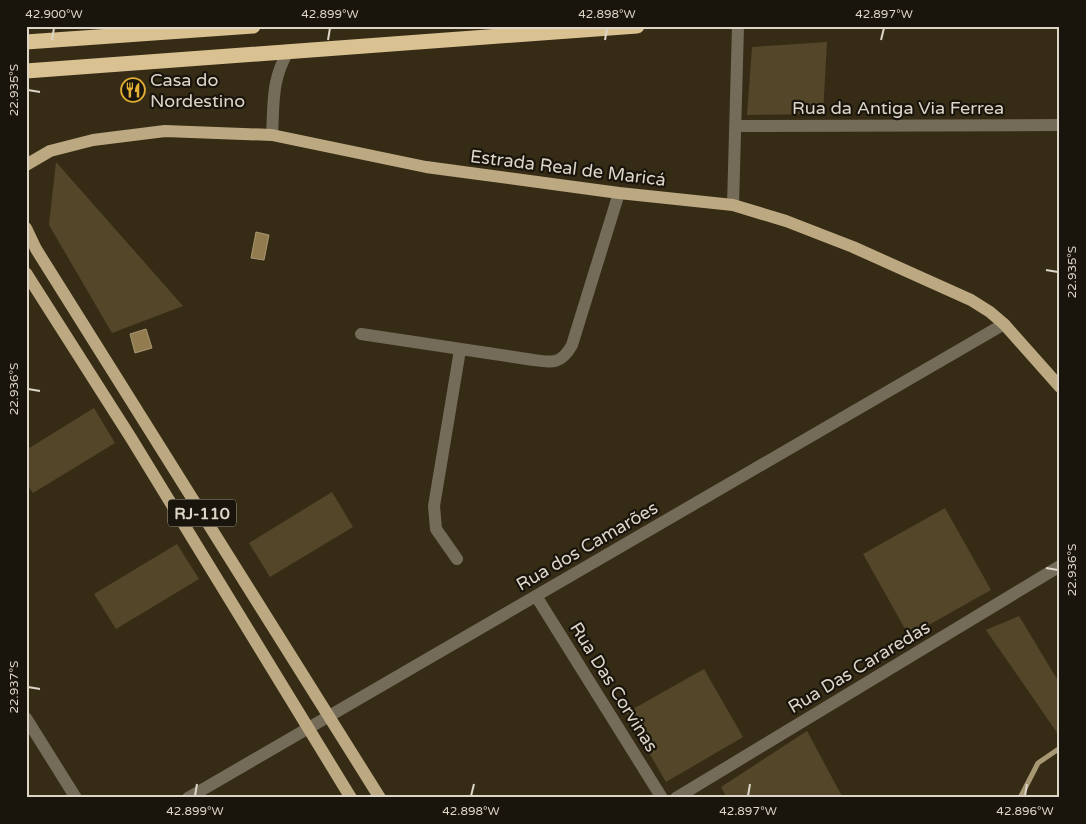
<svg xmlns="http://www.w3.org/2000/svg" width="1086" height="824" font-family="'Varela Round',sans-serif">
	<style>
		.green { fill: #544629 }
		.water { fill: #927c4f; stroke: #a89773 }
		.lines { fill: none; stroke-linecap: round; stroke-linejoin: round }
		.stream { stroke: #a89773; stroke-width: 5 }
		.minor { stroke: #756b59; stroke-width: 12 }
		.major { stroke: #bca982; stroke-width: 12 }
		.highway { stroke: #d9c192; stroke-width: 15 }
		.ticks { fill: none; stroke: #dcd5c8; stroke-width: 2 }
		.labels { text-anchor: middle; stroke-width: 4.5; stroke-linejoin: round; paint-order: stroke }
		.shield { fill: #19150c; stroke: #a29b90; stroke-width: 1 }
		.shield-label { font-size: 16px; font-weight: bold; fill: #dcd5c8 }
		.poi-label { font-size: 18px; fill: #dcd5c8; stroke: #19150c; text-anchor: start }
		.street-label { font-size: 18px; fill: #dcd5c8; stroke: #19150c }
		.neatline { fill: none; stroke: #dcd5c8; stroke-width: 2 }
		.ticks-label { font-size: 12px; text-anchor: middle; fill: #dcd5c8 }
	</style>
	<rect width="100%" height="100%" fill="#362c16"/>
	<path class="green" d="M827 42 823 114 747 115 752 47Z
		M56 162 183 306 112 333 49 225Z
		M94 408 115 443 33 493 26 483V450Z
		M332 492 353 527 270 577 249 543Z
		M945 508 991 590 909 636 863 554Z
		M177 544 199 579 116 629 94 594Z
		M1019 616 1060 684V733L1058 734 986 630Z
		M704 669 743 737 666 782 626 713Z
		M807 731 843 798H727L721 787Z"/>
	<path class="water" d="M256 232 269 235 264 260 251 258Z
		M146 329 152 348 135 353 130 334Z"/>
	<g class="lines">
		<path class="stream" d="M1020 798 1038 763 1060 748"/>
		<path class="minor" d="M736 126 1060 125
			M272 135C274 102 271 80 289 50
			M733 205 738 26
			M361 334 527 359C549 362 560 367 572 345L619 193
			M457 559 436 529 434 506 460 350
			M536 596 662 798
			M26 718 76 798
			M188 798 1004 324
			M676 798 1060 566"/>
		<path class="major" d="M26 165 50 151 93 140 165 131 272 135 426 167 619 193 733 205 786 221 853 247 971 300 990 312 1004 324 1060 387
			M26 228 36 249 380 798
			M26 273 131 438 351 798"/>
		<path class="highway" d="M26 42 253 26
			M26 71 637 26"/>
	</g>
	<path class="ticks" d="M52 40 54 28M328 40 330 28M605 40 607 28M881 40 884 28M28 90 40 92M1046 270 1058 272M28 389 40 391M1046 568 1058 570M28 687 40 689M195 796 197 784M471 796 474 784M748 796 750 784M1025 796 1027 784"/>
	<defs>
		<g id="restaurant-ring" transform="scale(1.25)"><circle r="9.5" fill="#19150c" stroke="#e3ae34" stroke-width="1.5"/><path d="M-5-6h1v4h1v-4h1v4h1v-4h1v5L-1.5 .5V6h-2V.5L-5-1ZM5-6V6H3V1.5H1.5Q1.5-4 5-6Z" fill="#e3ae34"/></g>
	</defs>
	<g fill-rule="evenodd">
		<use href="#restaurant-ring" x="133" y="90"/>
	</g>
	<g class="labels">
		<rect class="shield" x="168" y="499.5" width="68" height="27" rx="4"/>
		<g class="shield-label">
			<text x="202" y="519">RJ-110</text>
		</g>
		<g class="poi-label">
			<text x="150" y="86">Casa do<tspan x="150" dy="21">Nordestino</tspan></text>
		</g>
		<g class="street-label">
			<text x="898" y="114">Rua da Antiga Via Ferrea</text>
			<text transform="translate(568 168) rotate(7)" y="6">Estrada Real de Maricá</text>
			<text transform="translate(587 546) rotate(-30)" y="6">Rua dos Camarões</text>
			<text transform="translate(859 667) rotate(-31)" y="6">Rua Das Cararedas</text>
			<text transform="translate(614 687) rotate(58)" y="6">Rua Das Corvinas</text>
		</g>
	</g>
	<rect width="1086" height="824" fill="none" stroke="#19150c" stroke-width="55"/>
	<rect x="28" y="28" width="1030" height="768" class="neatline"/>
	<g class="ticks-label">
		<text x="54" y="18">42.900°W</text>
		<text x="330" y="18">42.899°W</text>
		<text x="607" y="18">42.898°W</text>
		<text x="884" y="18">42.897°W</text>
		<text transform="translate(14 90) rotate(-90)" y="4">22.935°S</text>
		<text transform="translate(1072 272) rotate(-90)" y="4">22.935°S</text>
		<text transform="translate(14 389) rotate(-90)" y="4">22.936°S</text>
		<text transform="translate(1072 570) rotate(-90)" y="4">22.936°S</text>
		<text transform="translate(14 687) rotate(-90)" y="4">22.937°S</text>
		<text x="195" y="815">42.899°W</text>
		<text x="471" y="815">42.898°W</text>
		<text x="748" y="815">42.897°W</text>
		<text x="1025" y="815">42.896°W</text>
	</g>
</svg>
